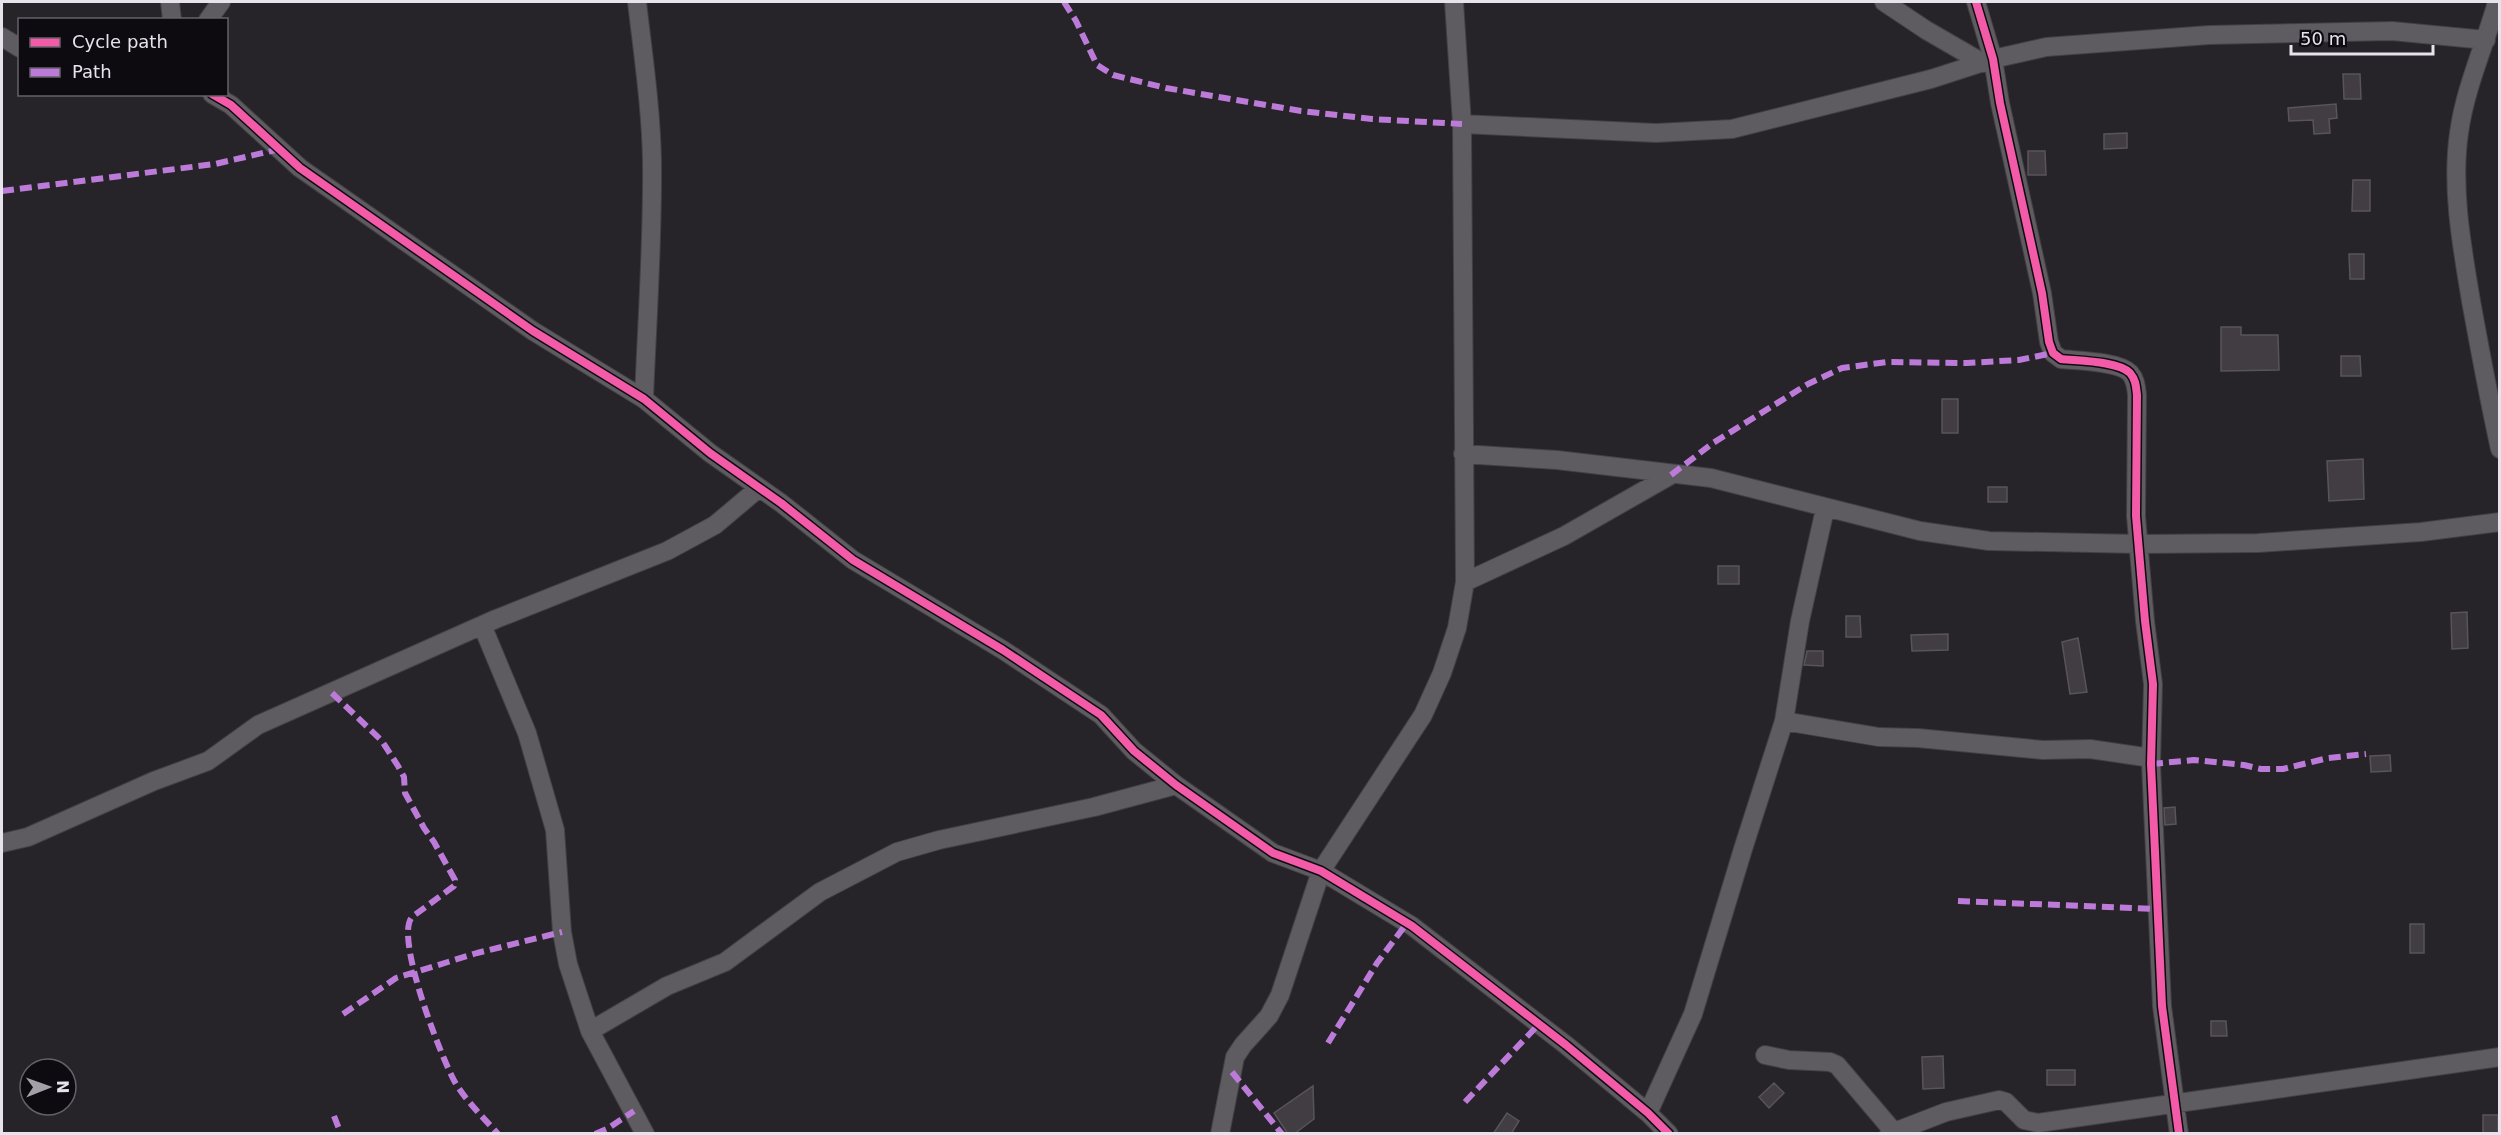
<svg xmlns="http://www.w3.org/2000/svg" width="2501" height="1135" font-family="'DejaVu Sans',sans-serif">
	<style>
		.building { fill: #413d42; stroke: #595459; stroke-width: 1.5 }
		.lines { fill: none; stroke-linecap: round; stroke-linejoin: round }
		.street-casing { stroke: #424045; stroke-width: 20 }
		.street { stroke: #5e5b61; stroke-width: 18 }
		.quiet { stroke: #bd7bd9; stroke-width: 6; stroke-dasharray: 12 6; stroke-linecap: butt }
		.cycleway-casing { stroke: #0e0b10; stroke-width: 11 }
		.cycleway { stroke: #f35aa7; stroke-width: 8 }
	</style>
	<rect width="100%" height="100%" fill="#262329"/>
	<path class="building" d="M2343 74H2360L2361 99H2344Z
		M2336 104 2337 118 2329 119 2330 133 2314 134 2313 120 2289 121 2288 108Z
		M2127 133V148L2104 149V134Z
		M2028 151H2045L2046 175H2028Z
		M2353 180H2370V211H2352Z
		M2349 254H2364V279H2350Z
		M2221 327H2241V335H2278L2279 370 2221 371Z
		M2341 356H2360L2361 376H2341Z
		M1942 399H1958V433H1942Z
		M2363 459 2364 499 2329 501 2327 461Z
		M1988 487H2007V502H1988Z
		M1718 566H1739V584H1718Z
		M2467 612 2468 648 2452 649 2451 613Z
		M1846 616H1860L1861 637H1846Z
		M1948 634V650L1912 651 1911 635Z
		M2078 638 2087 692 2070 694 2062 642Z
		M1807 651H1823V666L1804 665Z
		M2390 755 2391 771 2371 772 2370 756Z
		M2175 807 2176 824 2165 825 2164 808Z
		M2410 924H2424V953H2410Z
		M2211 1021H2226L2227 1036H2211Z
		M1943 1056 1944 1088 1923 1089 1922 1057Z
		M2047 1070H2075V1085H2047Z
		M1774 1083 1784 1093 1769 1108 1759 1097Z
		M1313 1086 1314 1119 1294 1134H1288L1274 1113Z
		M1507 1113 1519 1121 1511 1134H1493Z
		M2483 1115H2498V1134H2483Z"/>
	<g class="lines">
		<g class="street-casing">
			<path id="street" d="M170 2 172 20
				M637 2C643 54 651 108 652 161 653 241 647 320 644 399
				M1884 2 1926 30 1983 63
				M1976 2 1993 59 2000 103 2042 293 2049 342 2053 353 2061 359C2078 361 2118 361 2130 373 2136 380 2136 387 2137 395L2136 516 2145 621 2153 684 2151 764 2162 1006 2179 1134
				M2497 2C2485 45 2465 88 2459 133 2451 188 2462 247 2471 301 2480 350 2489 400 2500 449
				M208 20 221 2
				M2 37 20 48
				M212 94 231 105 300 168 533 331 644 399 710 453 781 503 853 560 1003 650 1101 715 1134 751 1176 785 1273 853 1321 871 1412 926 1566 1045 1648 1113 1669 1134
				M1462 124 1656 133 1732 129 1931 79 1993 59 2046 47 2209 35 2392 31 2486 40
				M1463 454 1557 460 1711 478 1920 531 1989 541 2139 544 2258 543 2421 532 2500 522
				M1465 582 1564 536 1671 475
				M482 625 527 733 555 830 562 932 568 964 590 1031 645 1134
				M1784 721 1879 737 1918 738 2043 750 2090 749 2151 758
				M2 843 28 837 154 781 208 761 258 725 496 619 667 551 715 525 759 488
				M590 1031 667 986 725 962 820 892 897 852 939 840 1094 807 1176 785
				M1765 1055 1789 1060 1830 1062 1837 1065 1894 1132
				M1648 1113 1693 1014 1743 849 1784 721 1800 621 1825 509
				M1220 1134 1235 1057 1243 1045 1269 1016 1280 995 1321 871 1423 715 1442 673 1457 628 1465 582 1462 124 1454 2
				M1889 1134 1946 1112 1999 1100 2006 1102 2024 1120 2038 1123 2500 1057"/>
		</g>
		<use href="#street" class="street"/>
		<path class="quiet" d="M1064 2 1076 21 1097 65 1113 75 1166 88 1301 111 1372 119 1462 124
			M2 191 215 164 280 149
			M1671 475 1713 443 1808 384 1842 368 1887 362 1966 363 2019 360 2053 353
			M332 693 382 741 398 766 404 777 405 793 424 828 434 842 455 880 454 886 412 917C394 937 442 1060 456 1084 468 1103 483 1117 498 1134
			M2151 764 2194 760 2244 765 2261 769H2283L2328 758 2366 754
			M1958 901 2158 909
			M343 1014 396 978 477 953 562 932
			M1328 1043 1377 963 1407 923
			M1232 1072 1282 1134
			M1465 1102 1539 1024
			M334 1116 341 1134
			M595 1134 607 1129 634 1111"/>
		<g class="cycleway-casing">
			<path id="cycleway" d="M1976 2 1993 59 2000 103 2042 293 2049 342 2053 353 2061 359C2078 361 2118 361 2130 373 2136 380 2136 387 2137 395L2136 516 2145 621 2153 684 2151 764 2162 1006 2179 1134
				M212 94 231 105 300 168 533 331 644 399 710 453 781 503 853 560 1003 650 1101 715 1134 751 1176 785 1273 853 1321 871 1412 926 1566 1045 1648 1113 1669 1134"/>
		</g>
		<use href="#cycleway" class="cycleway"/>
	</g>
	<rect width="2501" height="1135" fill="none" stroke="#e7e3ec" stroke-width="6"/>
	<rect x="18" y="18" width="210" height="78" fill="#0e0b10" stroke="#656168" stroke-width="1.5"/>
	<rect x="30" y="38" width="30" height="9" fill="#f35aa7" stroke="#656168" stroke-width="1.5"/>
	<text x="72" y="48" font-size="18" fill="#e7e3ec">Cycle path</text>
	<rect x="30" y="68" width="30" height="9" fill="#bd7bd9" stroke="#656168" stroke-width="1.5"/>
	<text x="72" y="78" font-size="18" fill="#e7e3ec">Path</text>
	<g transform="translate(48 1087) rotate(89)"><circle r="28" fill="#0e0b10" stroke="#656168" stroke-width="1.5"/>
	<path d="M0-4.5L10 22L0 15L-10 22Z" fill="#a3a0a8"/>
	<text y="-9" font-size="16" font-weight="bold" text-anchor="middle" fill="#e7e3ec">N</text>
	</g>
	<path d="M2291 45v9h142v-9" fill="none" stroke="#e7e3ec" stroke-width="3"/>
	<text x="2300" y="45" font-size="18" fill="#e7e3ec" stroke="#0e0b10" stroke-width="4.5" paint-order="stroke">50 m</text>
</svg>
